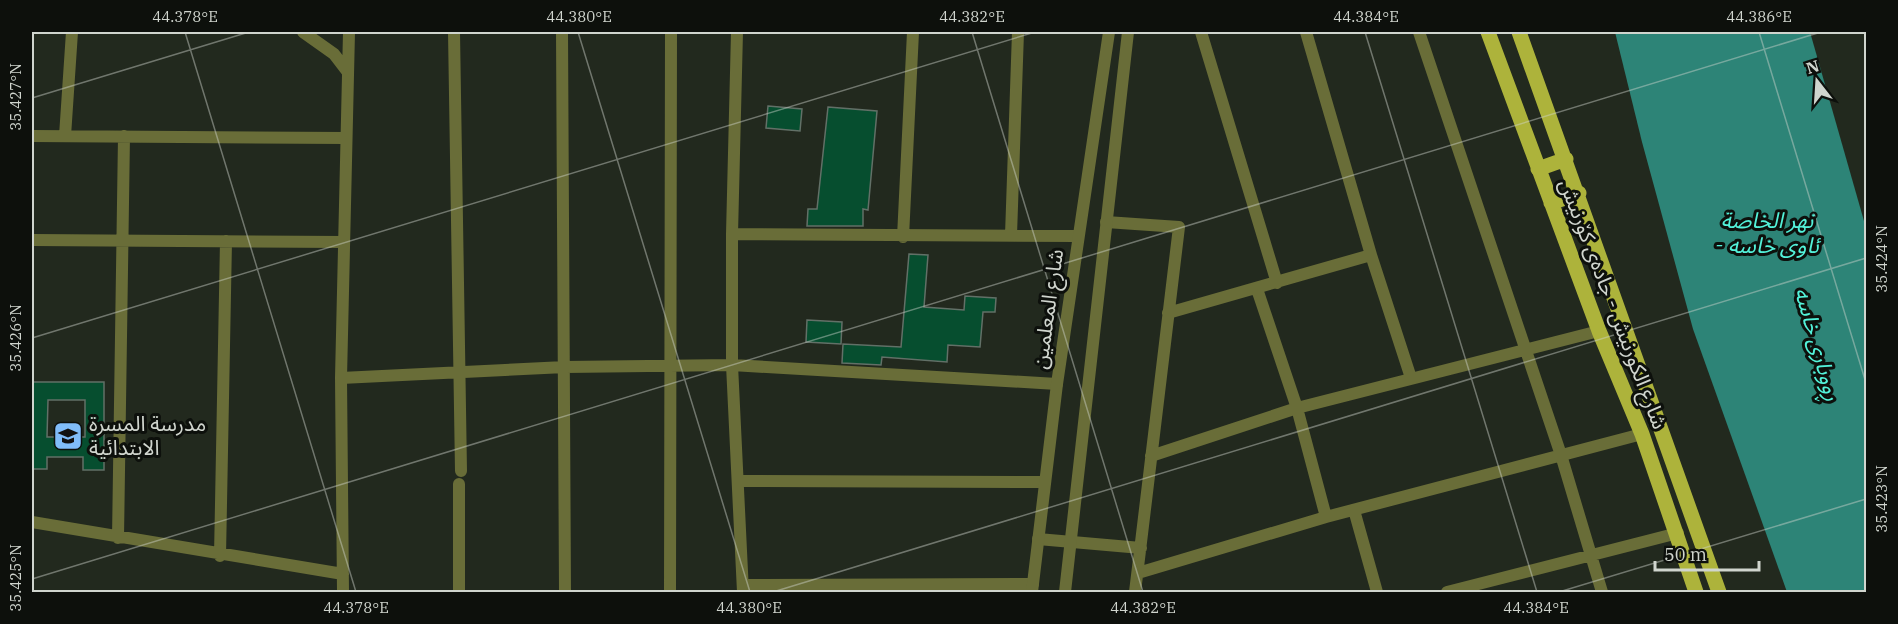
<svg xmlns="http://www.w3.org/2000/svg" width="1898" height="624" font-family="'IBM Plex Serif','Noto Sans Arabic',serif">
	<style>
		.water { fill: #2d8477 }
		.building { fill: #064e2f; stroke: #627067; stroke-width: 1.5; fill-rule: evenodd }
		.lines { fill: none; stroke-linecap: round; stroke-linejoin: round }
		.minor { stroke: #696d38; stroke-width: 12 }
		.tertiary { stroke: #696d38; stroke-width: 12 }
		.primary { stroke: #adb33b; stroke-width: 15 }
		.ticks { fill: none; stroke: #d0d5ce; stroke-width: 1.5; stroke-opacity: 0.45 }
		.labels { text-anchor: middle; stroke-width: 6; stroke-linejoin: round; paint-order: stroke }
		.street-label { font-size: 21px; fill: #d0d5ce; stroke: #0d100c }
		.poi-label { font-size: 21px; fill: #d0d5ce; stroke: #0d100c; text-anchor: start }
		.water-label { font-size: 22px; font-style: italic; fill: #53f2da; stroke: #0d100c }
		.neatline { fill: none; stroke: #d0d5ce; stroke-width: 2 }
		.ticks-label { font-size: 15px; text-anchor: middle; fill: #d0d5ce }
	</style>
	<rect width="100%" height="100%" fill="#22291e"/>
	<path class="water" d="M1615 32H1810L1866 228V592H1787L1693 329 1642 142Z"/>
	<path class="building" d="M768 106 802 109 800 131 766 128Z
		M828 107 877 111 868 210 863 209V226H807L808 209H817Z
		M909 254 928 255 924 307 964 310 965 296 996 298 995 312H983L980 347 948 345 947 362 882 357 881 365 842 363 843 344 901 347Z
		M807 320 842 322 841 344 806 342Z
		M32 382H104V470H83V457H47V469H32ZM48 400H85V437H47Z"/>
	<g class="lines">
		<path class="minor" d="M303 32 334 54 347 71
			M454 32 461 471
			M562 32 565 592
			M737 32 732 234V365L743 592
			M1201 32 1277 283
			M1306 32 1371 255 1411 378
			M1419 32 1561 455 1602 592
			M32 136 346 138
			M65 136 72 32
			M1106 222 1179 227 1135 592
			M732 234 1077 236
			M1011 235 1018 32
			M903 237 913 32
			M32 240 344 242
			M1257 289 1297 408 1326 517
			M1168 313 1371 255
			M341 378 565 367 732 365 1057 384
			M1151 456 1297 408 1599 331
			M739 481 1045 482
			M459 484V592
			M1354 510 1377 592
			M32 522 343 574
			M118 538 124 136
			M1038 539 1141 548
			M220 556 226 241
			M1138 573 1326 517 1642 434
			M743 585 1033 584
			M343 592 341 378 349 32
			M670 592 671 32
			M1447 592 1678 533"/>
		<path class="tertiary" d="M1032 592 1057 384 1109 32
			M1065 592 1128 32"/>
		<path class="primary" d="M1488 32 1599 331 1642 434 1696 592
			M1519 32 1719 592
			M1538 169 1566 159
			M1551 203 1579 193"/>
	</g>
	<path class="ticks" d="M185 32 356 592M578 32 750 592M972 32 1143 592M1365 32 1537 592M1759 32 1866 383M32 98 249 32M32 338 1035 32M32 579 1821 32M773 592 1866 258M1559 592 1866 499"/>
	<defs>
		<g id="school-square" transform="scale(1.5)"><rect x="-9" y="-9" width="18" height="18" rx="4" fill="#80bdfa" stroke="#0d100c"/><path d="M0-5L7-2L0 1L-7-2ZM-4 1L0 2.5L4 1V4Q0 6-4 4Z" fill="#111"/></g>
	</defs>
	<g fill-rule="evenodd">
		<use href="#school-square" x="68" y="436"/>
	</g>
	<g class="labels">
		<g class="street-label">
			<text transform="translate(1613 304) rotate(69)" y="7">شارع الكورنيش - جادەی کۆرنیش</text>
			<text transform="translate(1048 309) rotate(-82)" y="7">شارع المعلمين</text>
		</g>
		<g class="poi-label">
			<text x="89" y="431">مدرسة المسرة<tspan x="89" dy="24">الابتدائية</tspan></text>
		</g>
		<g class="water-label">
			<text x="1767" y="228">نهر الخاصة<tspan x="1767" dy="25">- ئاوی خاسە</tspan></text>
			<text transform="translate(1818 344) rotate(74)" y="8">ڕووباری خاسە</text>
		</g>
	</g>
	<rect width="1898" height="624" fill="none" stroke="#0d100c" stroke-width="66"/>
	<g transform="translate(1817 81) rotate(343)" stroke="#0d100c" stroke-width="4.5" paint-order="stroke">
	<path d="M0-4.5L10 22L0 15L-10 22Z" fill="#d0d5ce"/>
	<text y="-9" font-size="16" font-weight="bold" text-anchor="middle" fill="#d0d5ce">N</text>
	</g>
	<path d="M1655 561v9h104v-9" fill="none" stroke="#d0d5ce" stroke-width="3"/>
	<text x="1664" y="561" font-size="18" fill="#d0d5ce" stroke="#0d100c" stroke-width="4.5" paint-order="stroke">50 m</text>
	<rect x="33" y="33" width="1832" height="558" class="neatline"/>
	<g class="ticks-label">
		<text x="185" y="22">44.378°E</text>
		<text x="579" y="22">44.380°E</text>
		<text x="972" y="22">44.382°E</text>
		<text x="1366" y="22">44.384°E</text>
		<text x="1759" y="22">44.386°E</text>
		<text transform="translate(16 97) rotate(-90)" y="5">35.427°N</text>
		<text transform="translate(1882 259) rotate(-90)" y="5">35.424°N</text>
		<text transform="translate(16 338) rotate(-90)" y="5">35.426°N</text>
		<text transform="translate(1882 499) rotate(-90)" y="5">35.423°N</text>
		<text transform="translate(16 578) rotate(-90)" y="5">35.425°N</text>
		<text x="356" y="613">44.378°E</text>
		<text x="749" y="613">44.380°E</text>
		<text x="1143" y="613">44.382°E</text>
		<text x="1536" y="613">44.384°E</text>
	</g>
</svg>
